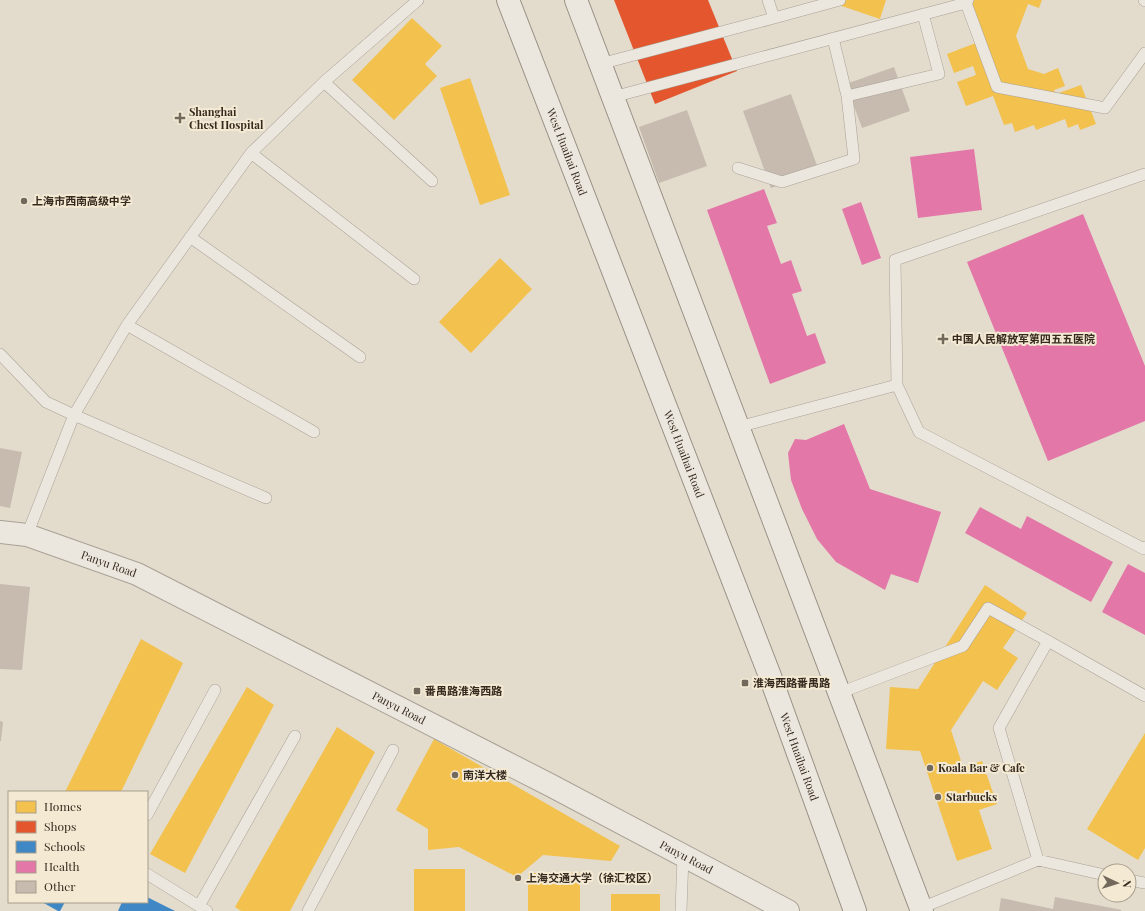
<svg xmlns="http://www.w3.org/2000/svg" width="1145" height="911" font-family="'Playfair Display','Noto Sans SC',serif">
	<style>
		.homes { fill: #f2c14e }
		.shops { fill: #e4572e }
		.schools { fill: #3f88c5 }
		.health { fill: #e377a8 }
		.building { fill: #c6bbae }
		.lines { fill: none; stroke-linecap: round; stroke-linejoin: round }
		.service-casing { stroke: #a8a196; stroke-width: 12 }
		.tertiary-casing { stroke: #a8a196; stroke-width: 24 }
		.secondary-casing { stroke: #989186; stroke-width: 24 }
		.service { stroke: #ece7de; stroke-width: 11 }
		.tertiary { stroke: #ece7de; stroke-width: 22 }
		.secondary { stroke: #ece7de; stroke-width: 22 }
		.poi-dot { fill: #73685c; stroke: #f4ead3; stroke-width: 1.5 }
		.labels { text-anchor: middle; stroke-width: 4; stroke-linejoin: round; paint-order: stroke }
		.poi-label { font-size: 11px; font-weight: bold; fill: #362a1f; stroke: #f4ead3; text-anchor: start }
		.street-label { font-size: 11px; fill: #362a1f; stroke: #f4ead3 }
	</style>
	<rect width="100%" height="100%" fill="#e3dccd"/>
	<path class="homes" d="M824 0H886L880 19Z
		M972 0H1042L1039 8 1028 4 1016 36 1028 69 1044 74 1058 68 1065 86 1054 90 1056 94 1081 85 1096 124 1080 130 1078 124 1068 128 1065 119 1036 130 1034 125 1015 132 1012 123 1004 125 993 96 966 106 957 82 976 75 973 66 954 73 947 54 981 41 970 24Z
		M412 18 442 46 425 64 437 76 394 120 352 80Z
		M470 78 510 195 480 205 440 88Z
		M500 258 532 289 471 353 439 322Z
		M985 585 1027 613 1003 648 1018 658 997 690 983 681 951 730 963 767 982 761 997 804 979 810 992 849 957 861 920 751 886 749 890 687 918 689Z
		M141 639 183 663 121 792H65Z
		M247 687 274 705 185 873 150 854Z
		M337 727 375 752 290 911H241L235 907Z
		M1145 733V848L1138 860 1087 829Z
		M434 739 620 846 611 861 543 855 517 877 459 847 428 850V829L396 810Z
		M414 869H465V911H414Z
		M528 873H580V911H528Z
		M611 894H660V911H611Z"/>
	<path class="shops" d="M614 0H708L737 71 655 104Z"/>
	<path class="schools" d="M147 897 175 911H118L122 902H147Z
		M42 902H65L60 911H58Z"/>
	<path class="health" d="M974 149 982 210 918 218 910 157Z
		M764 189 777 223 767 226 781 264 791 260 802 291 792 294 807 336 815 333 826 363 770 384 707 210Z
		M861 202 881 258 862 265 842 209Z
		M1083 214 1145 366V421L1048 461 967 262Z
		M844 424 870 489 941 512 918 583 891 574 885 590 836 562 817 539 802 509 791 480 788 453 795 439 806 440Z
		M980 507 1021 529 1027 516 1113 562 1091 602 965 533Z
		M1128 564 1145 573V635L1102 612Z"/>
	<path class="building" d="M894 67 910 111 862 128 846 84Z
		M791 94 819 171 771 188 743 111Z
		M687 110 707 166 659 183 639 127Z
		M0 448 22 452 10 508 0 506Z
		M0 584 30 587 22 670 0 669Z
		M0 721 3 722 1 741H0Z
		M1055 897 1122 910 1121 911H999L1001 898 1053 909Z"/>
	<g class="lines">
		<g class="service-casing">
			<path id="service" d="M1144 0 1145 1
				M966 3 997 87 1105 108 1145 53
				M774 18 840 0
				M833 38 847 96
				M600 64 774 18 768 0
				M324 82 432 181
				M613 97 966 3 968 0
				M251 153 414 279
				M738 168 782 182 854 159 847 96 939 74 923 14
				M1145 174 895 260 897 385 919 432 1144 549 1145 547
				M190 237 360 357
				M127 325 314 432
				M0 354 46 402 74 415 266 498
				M738 427 897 385
				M27 535 74 415 127 325 251 153 324 82 418 0
				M1048 641 1145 696
				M839 693 963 646 988 608 1048 641 999 728 1038 860
				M147 815 215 690
				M147 874 207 911
				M1129 880 1145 883
				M199 906 295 736
				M921 908 1038 860 1105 875
				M308 911 393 750
				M681 911 683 856"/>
		</g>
		<g class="tertiary-casing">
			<g id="tertiary">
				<path id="s1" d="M0 532 27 535 137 574 550 785 788 911"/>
			</g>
		</g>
		<g class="secondary-casing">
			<g id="secondary">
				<path id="s2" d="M508 0 770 676 855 911"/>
				<path d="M576 0 922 911"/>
			</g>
		</g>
		<use href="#service" class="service"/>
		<use href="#tertiary" class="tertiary"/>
		<use href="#secondary" class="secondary"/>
	</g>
	<g class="poi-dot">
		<path d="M178 112h4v4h4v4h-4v4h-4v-4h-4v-4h4z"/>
		<circle cx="24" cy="201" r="4"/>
		<path d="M941 333h4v4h4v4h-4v4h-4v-4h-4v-4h4z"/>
		<rect x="741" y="679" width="8" height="8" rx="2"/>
		<rect x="413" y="687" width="8" height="8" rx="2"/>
		<circle cx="930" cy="768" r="4"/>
		<circle cx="455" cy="775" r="4"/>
		<circle cx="938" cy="797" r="4"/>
		<circle cx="518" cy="878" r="4"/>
	</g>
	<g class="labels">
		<g class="poi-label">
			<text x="189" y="116">Shanghai<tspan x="189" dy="13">Chest Hospital</tspan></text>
			<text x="32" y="205">上海市西南高级中学</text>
			<text x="952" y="343">中国人民解放军第四五五医院</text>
			<text x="753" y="687">淮海西路番禺路</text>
			<text x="425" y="695">番禺路淮海西路</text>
			<text x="938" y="772">Koala Bar &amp; Cafe</text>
			<text x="463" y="779">南洋大楼</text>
			<text x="946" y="801">Starbucks</text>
			<text x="526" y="882">上海交通大学（徐汇校区）</text>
		</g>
		<g class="street-label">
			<text dy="4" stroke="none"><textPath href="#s2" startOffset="163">West Huaihai Road</textPath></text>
			<text dy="4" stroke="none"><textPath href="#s2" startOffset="487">West Huaihai Road</textPath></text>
			<text dy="4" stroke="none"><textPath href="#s1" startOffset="114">Panyu Road</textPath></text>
			<text dy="4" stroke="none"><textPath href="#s1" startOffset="438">Panyu Road</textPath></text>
			<text dy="4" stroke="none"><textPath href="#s2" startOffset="811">West Huaihai Road</textPath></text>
			<text dy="4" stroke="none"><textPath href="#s1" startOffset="762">Panyu Road</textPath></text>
		</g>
	</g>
	<rect x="8" y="791" width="140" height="112" fill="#f4ead3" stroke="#a89d8b"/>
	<rect x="16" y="801" width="20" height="12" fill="#f2c14e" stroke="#a89d8b"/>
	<text x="44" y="811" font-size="12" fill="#362a1f">Homes</text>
	<rect x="16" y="821" width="20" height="12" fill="#e4572e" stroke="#a89d8b"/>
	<text x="44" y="831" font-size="12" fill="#362a1f">Shops</text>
	<rect x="16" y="841" width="20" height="12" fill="#3f88c5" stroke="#a89d8b"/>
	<text x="44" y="851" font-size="12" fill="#362a1f">Schools</text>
	<rect x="16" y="861" width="20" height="12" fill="#e377a8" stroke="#a89d8b"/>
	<text x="44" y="871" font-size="12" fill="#362a1f">Health</text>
	<rect x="16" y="881" width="20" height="12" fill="#c6bbae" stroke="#a89d8b"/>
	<text x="44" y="891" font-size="12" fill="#362a1f">Other</text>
	<g transform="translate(1117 883) rotate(94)"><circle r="19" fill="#f4ead3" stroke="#a89d8b"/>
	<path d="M0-3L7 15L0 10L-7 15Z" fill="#73685c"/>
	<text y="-6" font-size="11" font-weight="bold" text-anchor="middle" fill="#362a1f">N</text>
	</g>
</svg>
